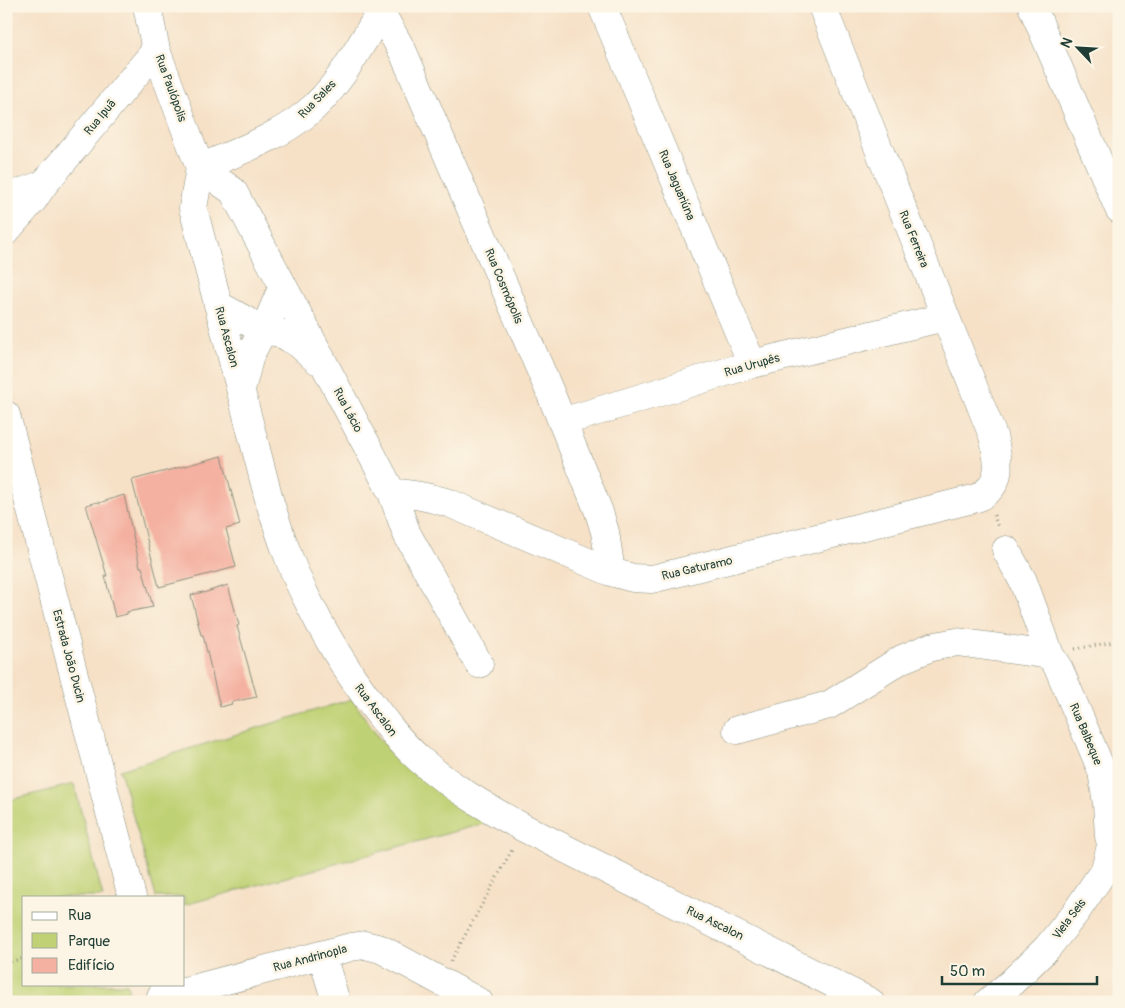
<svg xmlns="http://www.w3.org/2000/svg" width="1125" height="1008" font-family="Pangolin,sans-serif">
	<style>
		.green { fill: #bfd174; stroke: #6f8754 }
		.building { fill: #f4b0a0 }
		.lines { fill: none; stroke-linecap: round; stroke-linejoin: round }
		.minor-casing { stroke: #8a8f7e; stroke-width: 29 }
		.path { stroke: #8a8f7e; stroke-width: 3; stroke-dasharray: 1 4; stroke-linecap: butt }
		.minor { stroke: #fff; stroke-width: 28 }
		.labels { text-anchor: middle; stroke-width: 5; stroke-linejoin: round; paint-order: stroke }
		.street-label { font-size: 12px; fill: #1f3d34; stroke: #fcf5e5 }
	</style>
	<rect width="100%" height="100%" fill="#fcf5e5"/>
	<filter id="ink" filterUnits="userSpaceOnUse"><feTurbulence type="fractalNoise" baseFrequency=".02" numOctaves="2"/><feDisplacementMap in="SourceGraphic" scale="10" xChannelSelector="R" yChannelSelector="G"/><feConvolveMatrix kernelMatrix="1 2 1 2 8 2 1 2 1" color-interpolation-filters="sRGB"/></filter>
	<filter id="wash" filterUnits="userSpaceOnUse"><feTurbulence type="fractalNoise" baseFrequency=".0096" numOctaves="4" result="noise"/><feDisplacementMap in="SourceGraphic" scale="20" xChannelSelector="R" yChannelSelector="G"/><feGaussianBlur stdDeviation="1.12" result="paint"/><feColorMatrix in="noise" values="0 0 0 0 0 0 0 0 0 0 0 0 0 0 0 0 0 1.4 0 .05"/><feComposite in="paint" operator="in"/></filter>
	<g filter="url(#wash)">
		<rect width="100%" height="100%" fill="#f6e1c7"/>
		<path class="green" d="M352 699 380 740 410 771 486 823 184 905V897H156L120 770Z
			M74 784 103 897H24V984H127L131 1002H6V801Z"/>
		<g id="blocks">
			<path class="building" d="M222 456 240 525 226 529 236 567 159 587 132 480Z
				M124 495 140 567H142L153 607 127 612V614L115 617 105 576H107L86 505 98 502 99 503Z
				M228 585 239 625 237 626 257 697 231 702 232 704 220 707 203 635H201L191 595 203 592V593Z"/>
		</g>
	</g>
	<g filter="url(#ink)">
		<use href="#blocks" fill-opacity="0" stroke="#8a8f7e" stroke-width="1"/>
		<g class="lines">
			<g class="minor-casing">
				<path id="minor" d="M147 6 156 50 200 168
					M377 6 403 52 550 392 599 512 605 532 611 572
					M602 6 752 364
					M1032 6 1119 209
					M200 168 193 208 270 503C280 534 290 565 305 595 323 632 345 669 370 702 385 722 400 742 419 759 451 787 487 808 524 828L870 1002
					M200 168 233 191 392 493 407 534 479 664
					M200 168C236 152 275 139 306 114 337 90 360 46 380 13
					M6 196 14 195 44 184
					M6 231 33 200 44 184 156 50
					M218 305 263 330 280 333 299 344 317 360
					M241 390 250 355 269 319 283 286
					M6 415 132 897
					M562 422 752 364 945 317
					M392 493C412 493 429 497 449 503L611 572 633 578 652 579 977 498C1004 485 999 460 993 436L822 6
					M1006 550 1023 581 1050 655 1059 669 1102 771 1107 804 1109 836 1112 847 1119 858
					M737 730 829 705 902 659 931 647 957 642 1050 655
					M322 955 336 1002
					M161 996 189 990 351 947 365 945 381 949 479 1002
					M988 1002 1011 983 1047 948 1076 912 1105 869 1114 834"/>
			</g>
			<path class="path" d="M994 515 998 528
				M1075 649 1119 641
				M451 961 513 848
				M6 963 24 958"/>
			<use href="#minor" class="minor"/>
		</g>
	</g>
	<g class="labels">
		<g class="street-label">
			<text transform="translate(171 88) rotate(70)" y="4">Rua Paulópolis</text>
			<text transform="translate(317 99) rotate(-46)" y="4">Rua Sales</text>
			<text transform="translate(100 117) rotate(-50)" y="4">Rua Ipuã</text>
			<text transform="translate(677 185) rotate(67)" y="4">Rua Jaguariúna</text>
			<text transform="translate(914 239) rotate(68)" y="4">Rua Ferreira</text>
			<text transform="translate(504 286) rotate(67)" y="4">Rua Cosmópolis</text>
			<text transform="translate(227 337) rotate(75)" y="4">Rua Ascalon</text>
			<text transform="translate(752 365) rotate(-16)" y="4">Rua Urupês</text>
			<text transform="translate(348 410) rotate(62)" y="4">Rua Lácio</text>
			<text transform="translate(697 568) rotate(-13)" y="4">Rua Gaturamo</text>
			<text transform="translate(69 656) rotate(75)" y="4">Estrada João Ducin</text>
			<text transform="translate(376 710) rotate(53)" y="4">Rua Ascalon</text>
			<text transform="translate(1086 734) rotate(67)" y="4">Rua Balbeque</text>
			<text transform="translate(1069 919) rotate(-53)" y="4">Viela Seis</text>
			<text transform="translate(715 923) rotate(26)" y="4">Rua Ascalon</text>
			<text transform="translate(310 958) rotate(-15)" y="4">Rua Andrinopla</text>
		</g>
	</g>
	<rect width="1125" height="1008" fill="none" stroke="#fcf5e5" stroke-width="25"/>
	<rect x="22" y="896" width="162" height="90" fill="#fcf5e5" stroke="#a4ab9e"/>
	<rect x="32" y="912" width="25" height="8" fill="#ffffff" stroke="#a4ab9e"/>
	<text x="68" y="920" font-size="15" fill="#1f3d34">Rua</text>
	<rect x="32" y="933" width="25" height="15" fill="#bfd174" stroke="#a4ab9e"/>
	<text x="68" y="946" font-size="15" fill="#1f3d34">Parque</text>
	<rect x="32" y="958" width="25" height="15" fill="#f4b0a0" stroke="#a4ab9e"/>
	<text x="68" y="970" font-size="15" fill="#1f3d34">Edifício</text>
	<g transform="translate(1078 48) rotate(295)" stroke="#fcf5e5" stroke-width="4" paint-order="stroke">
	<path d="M0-4L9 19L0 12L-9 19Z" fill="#1f3d34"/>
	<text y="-8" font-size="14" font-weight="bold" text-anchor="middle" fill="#1f3d34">N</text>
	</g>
	<path d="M942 976v8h155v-8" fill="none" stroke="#1f3d34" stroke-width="2.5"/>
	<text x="950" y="976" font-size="15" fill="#1f3d34" stroke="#fcf5e5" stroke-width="4" paint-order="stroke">50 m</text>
</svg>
